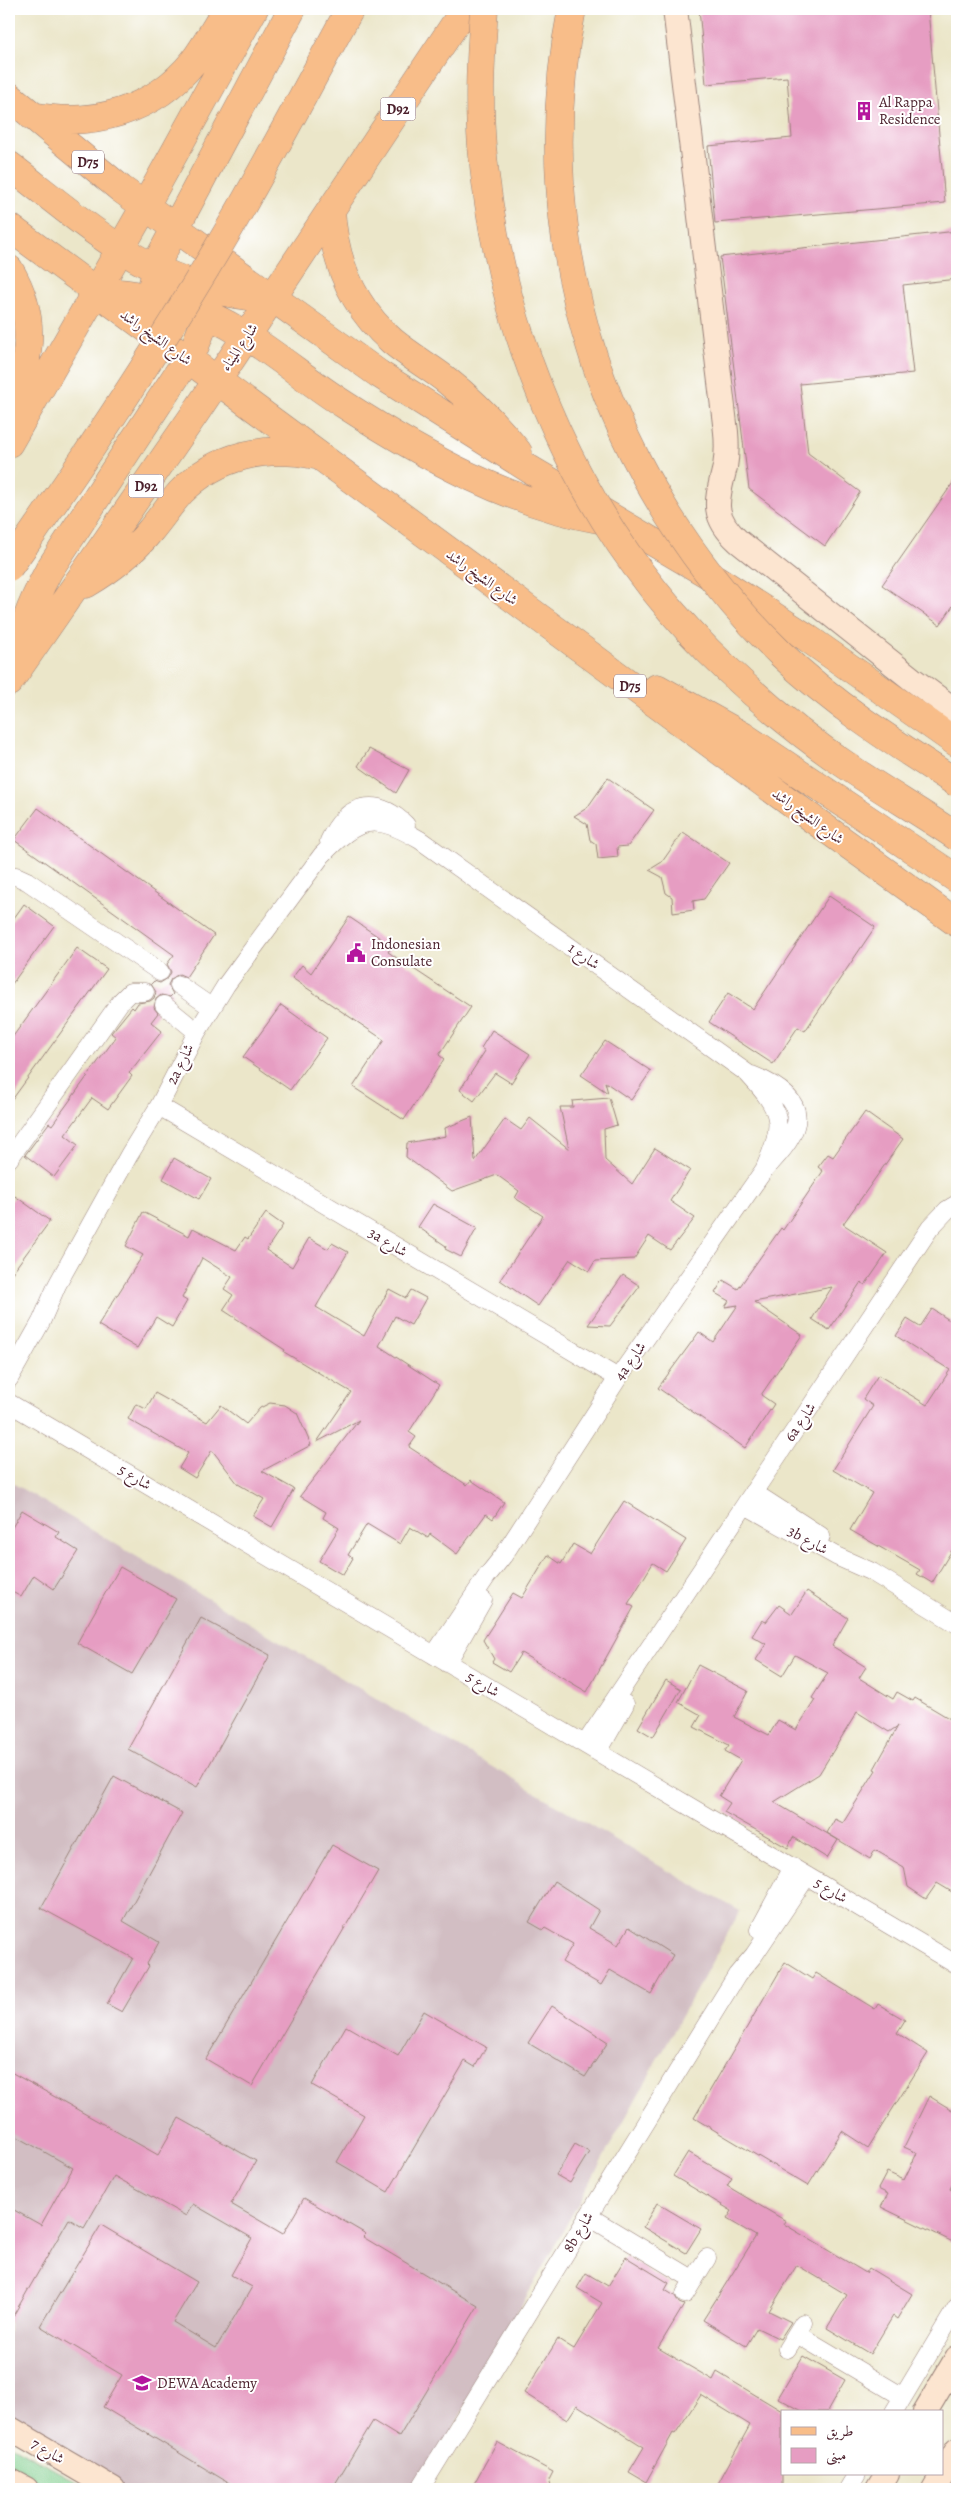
<svg xmlns="http://www.w3.org/2000/svg" width="966" height="2498" font-family="Alegreya,Amiri,serif">
	<style>
		.industrial { fill: #d2bec3 }
		.green { fill: #80ce8d; stroke: #65765c }
		.building { fill: #e69dc2 }
		.lines { fill: none; stroke-linecap: round; stroke-linejoin: round }
		.street-casing { stroke: #9a827a; stroke-width: 19 }
		.secondary-casing { stroke: #9a827a; stroke-width: 26 }
		.primary-casing { stroke: #9a827a; stroke-width: 29 }
		.street { stroke: #fff; stroke-width: 18 }
		.secondary { stroke: #fce5d0; stroke-width: 24 }
		.primary { stroke: #f8bd89; stroke-width: 28 }
		.primary-bridge-casing { stroke: #9a827a; stroke-width: 29; stroke-linecap: butt }
		.highway-bridge-casing { stroke: #9a827a; stroke-width: 29; stroke-linecap: butt }
		.primary-bridge { stroke: #f8bd89; stroke-width: 28 }
		.highway-bridge { stroke: #f8bd89; stroke-width: 28 }
		.labels { text-anchor: middle; stroke-width: 4; stroke-linejoin: round; paint-order: stroke }
		.shield { fill: #fff; stroke: #80626b; stroke-width: 1 }
		.shield-label { font-size: 14px; font-weight: bold; fill: #4a1f2b }
		.poi-label { font-size: 15px; fill: #4a1f2b; stroke: #fff; text-anchor: start }
		.street-label { font-size: 15px; fill: #4a1f2b; stroke: #fff }
	</style>
	<rect width="100%" height="100%" fill="#fff"/>
	<filter id="ink" filterUnits="userSpaceOnUse"><feTurbulence type="fractalNoise" baseFrequency=".02" numOctaves="2"/><feDisplacementMap in="SourceGraphic" scale="10" xChannelSelector="R" yChannelSelector="G"/><feConvolveMatrix kernelMatrix="1 2 1 2 8 2 1 2 1" color-interpolation-filters="sRGB"/></filter>
	<filter id="wash" filterUnits="userSpaceOnUse"><feTurbulence type="fractalNoise" baseFrequency=".0096" numOctaves="4" result="noise"/><feDisplacementMap in="SourceGraphic" scale="20" xChannelSelector="R" yChannelSelector="G"/><feGaussianBlur stdDeviation="1.12" result="paint"/><feColorMatrix in="noise" values="0 0 0 0 0 0 0 0 0 0 0 0 0 0 0 0 0 1.4 0 .05"/><feComposite in="paint" operator="in"/></filter>
	<g filter="url(#wash)">
		<rect width="100%" height="100%" fill="#ebe6c9"/>
		<path class="industrial" d="M9 1481 675 1875 740 1911 420 2489H117L9 2423Z"/>
		<path class="green" d="M9 2444 89 2489H46L9 2470Z"/>
		<g id="blocks">
			<path class="building" d="M699 9H928L945 203 715 223 708 146 792 138 787 77 706 84Z
				M957 231V279L903 285 913 373 800 384 808 453 860 492 825 546 749 489 720 257Z
				M957 477V600L940 625 882 585Z
				M369 749 409 770 396 793 358 766Z
				M608 778 654 810 628 846 617 847 618 857 598 859 596 844 590 840 587 824 574 816 587 808Z
				M38 808 214 935 186 977 179 974 171 979 168 985 173 994 170 997 161 995 156 999 154 1008 158 1013 151 1022 162 1031 129 1073 132 1076 108 1109 92 1098 65 1135 78 1145 54 1177 25 1155 49 1123 52 1125 116 1037 111 1033 132 1007 134 1009 138 1003 150 1001 154 998 156 992 151 984 154 981 160 983 168 978 171 972 167 964 174 955 14 840Z
				M683 832 729 863 704 899 693 901 694 910 673 913 672 897 666 893 662 877 649 870 662 862Z
				M829 896 875 927 805 1031 798 1027 773 1064 709 1022 728 993 753 1009Z
				M24 904 54 926 9 988V925Z
				M349 917 392 946 388 952 471 1007 439 1055 444 1059 404 1120 353 1087 384 1040 292 978 302 965 311 973Z
				M77 948 107 969 9 1104V1042Z
				M281 1005 327 1038 290 1090 243 1057Z
				M492 1030 530 1054 511 1083 495 1073 474 1101 460 1090 485 1051 481 1048Z
				M605 1041 651 1071 631 1100 605 1082 608 1093 581 1075Z
				M609 1098 617 1125 604 1129 605 1160 632 1184 655 1148 690 1170 670 1201 695 1218 670 1250 649 1236 634 1259 595 1261 589 1271 570 1259 538 1306 500 1280 543 1216 515 1198 519 1191 497 1175 452 1191 406 1157 407 1143 446 1136 445 1128 472 1117 475 1161 505 1119 521 1130 530 1118 569 1149 560 1107H573L572 1101Z
				M865 1112 903 1139 843 1224 887 1253 865 1285 861 1282 829 1330 812 1319 832 1287 754 1302 802 1335 761 1395 774 1404 745 1448 658 1388 699 1332 713 1342 738 1305 725 1307 729 1301 715 1293 723 1280 738 1289 781 1228 783 1230 823 1171 818 1167 828 1154 833 1157Z
				M174 1158 211 1179 199 1199 163 1179Z
				M15 1196 50 1221 9 1277V1204Z
				M433 1204 477 1228 461 1257 445 1249 446 1246 418 1227Z
				M143 1212 189 1236 193 1228 236 1250 245 1237 248 1239 266 1213 283 1225 266 1250 292 1267 309 1238 328 1249 332 1243 348 1252 316 1307 364 1336 389 1289 406 1298 411 1290 426 1298 411 1325 395 1316 379 1346 439 1385 409 1432 416 1437 409 1447 467 1485 471 1480 504 1502 493 1519 486 1514 457 1554 430 1534 428 1538 410 1527 400 1544 367 1524 348 1555 353 1558 343 1575 319 1561 339 1528 323 1518 326 1512 300 1496 359 1420 317 1442 351 1392 284 1352 285 1350 223 1310 233 1295 224 1289 232 1277 202 1258 182 1298 187 1301 172 1327 156 1317 137 1348 98 1325 143 1255 126 1246Z
				M623 1275 640 1286 610 1326 588 1325Z
				M932 1309 957 1325V1553L952 1550 932 1583 917 1574 920 1570 850 1530 872 1493 833 1470 873 1406 863 1399 878 1375 927 1405 950 1370 896 1336 907 1319 920 1327Z
				M155 1393 207 1422 221 1405 246 1424 260 1408 270 1403 285 1405 297 1413 311 1445 262 1471 294 1489 272 1527 253 1516 264 1499 238 1484 212 1450 195 1478 179 1468 188 1453 128 1419 136 1404 146 1409Z
				M624 1501 686 1540 666 1571 653 1563 628 1604 634 1607 587 1692 521 1653 509 1672 492 1662 494 1659 483 1640 513 1593 522 1598 548 1555 561 1564 573 1544 590 1554Z
				M22 1510 59 1532 56 1537 78 1551 54 1589 34 1575 21 1597 9 1590V1533Z
				M120 1567 176 1599 132 1674 77 1643Z
				M807 1591 848 1618 832 1646 866 1667 859 1678 893 1699 897 1692 913 1701 915 1698 957 1723V1895L937 1883 926 1899 908 1887 904 1867 875 1850 870 1859 827 1833 835 1819 843 1823 876 1770 874 1769 898 1726 889 1732 857 1712 819 1774 774 1802 838 1840 827 1858 793 1837 788 1848 724 1812 730 1803 719 1796 741 1760 725 1751 729 1745 694 1727 701 1715 678 1702 698 1665 748 1691 734 1717 769 1735 778 1720 796 1730 815 1700 812 1698 828 1673 795 1655 782 1676 756 1660 766 1644 752 1636 762 1620 766 1622 779 1605 792 1614Z
				M201 1618 270 1655 197 1787 128 1749Z
				M666 1680 681 1689 653 1737 638 1728Z
				M114 1776 182 1813 123 1921 159 1942 147 1964 149 1966 122 2012 107 2004 133 1958 41 1908Z
				M332 1845 378 1871 252 2086 206 2059Z
				M554 1881 599 1910 589 1928 618 1945 629 1927 673 1955 651 1994 610 1970 601 1985 562 1962 573 1944 545 1928 543 1930 529 1922Z
				M785 1962 812 1979 816 1973 875 2009 878 2004 905 2020 897 2033 928 2053 868 2148 842 2131 808 2186 694 2118Z
				M552 2006 608 2042 585 2077 528 2043Z
				M424 2011 486 2047 475 2067 465 2061 388 2192 337 2162 364 2115 312 2085 346 2026 398 2056Z
				M9 2071 158 2155 179 2118 256 2161 231 2204 283 2234 304 2198 366 2234 363 2237 478 2306 399 2437 373 2421 332 2489H239L103 2407 122 2375 40 2326 101 2225 197 2282 173 2322 216 2348 252 2287 231 2275 252 2238 193 2204 186 2216 114 2176 84 2228 69 2219 9 2323V2220L14 2210 41 2225 73 2168 9 2132Z
				M929 2096 957 2113V2175L950 2189 957 2194V2244L881 2207 888 2194 878 2189 887 2172 904 2180 917 2153 904 2147Z
				M575 2144 589 2152 570 2183 556 2175Z
				M688 2152 732 2178 727 2186 786 2221 784 2224 866 2273 869 2268 912 2294 897 2319 893 2316 870 2354 827 2328 847 2295 797 2265 769 2311 791 2322 780 2339 757 2328 746 2346 703 2320 756 2236 727 2219 732 2211 673 2176Z
				M657 2203 701 2229 686 2253 643 2227Z
				M626 2257 669 2283 665 2290 675 2296 679 2303 684 2305 658 2348 713 2380 717 2372 782 2411V2489H715L750 2425 701 2395 675 2434 673 2433 646 2482 629 2472 644 2447 577 2405 567 2420 524 2393 558 2339 574 2349 602 2303 577 2288 586 2273 608 2286Z
				M803 2356 845 2380 827 2412H804L778 2398Z
				M497 2442 553 2472 549 2480 552 2489H471Z"/>
		</g>
	</g>
	<g filter="url(#ink)">
		<use href="#blocks" fill-opacity="0" stroke="#9a827a" stroke-width="1"/>
		<g class="lines">
			<g class="street-casing">
				<path id="street" d="M329 841C346 804 376 795 406 825
					M9 877 16 876 27 881 160 972
					M179 985 211 1007
					M164 1005 197 1032
					M159 1106 618 1378
					M9 1159 121 1001 130 992H145
					M9 1379 41 1322 57 1285 129 1155 159 1106 197 1032 226 985 322 855C359 817 374 813 420 840L747 1073C783 1112 785 1122 764 1170
					M9 1403 957 1965
					M753 1492 821 1536
					M745 1505 836 1556 872 1572 957 1624
					M434 1655 487 1576 503 1556 618 1378 764 1170C805 1129 814 1100 752 1075
					M447 1663 483 1600
					M585 1744 930 1228 947 1210 957 1204
					M598 1752 625 1704
					M759 1930 793 1867
					M588 2216 694 2280
					M685 2294 707 2258
					M797 2334 903 2397
					M787 2349 803 2323
					M894 2412 957 2307
					M420 2489 737 1975 754 1955 807 1876
					M848 2489 857 2474"/>
			</g>
			<g class="secondary-casing">
				<path id="secondary" d="M675 9 726 432C727 444 727 456 725 467 717 500 710 515 738 541L912 679 957 712
					M925 2412 957 2358
					M9 2428 113 2489
					M9 2480 26 2489
					M878 2489 887 2474
					M934 2489 957 2450"/>
			</g>
			<g class="primary-casing">
				<path id="primary" d="M9 96 121 189 379 374 531 470 716 579 806 637 957 743
					M32 116C93 128 154 111 194 61 206 45 216 26 227 9
					M9 165C95 231 156 292 270 298
					M331 210C334 261 353 307 392 341 409 355 428 366 445 379 472 400 497 426 518 452
					M9 227 807 815 957 923
					M9 269C40 321 29 362 9 415
					M95 291C133 293 170 299 206 314 256 336 299 376 345 405 424 456 509 504 603 520
					M151 316 153 283 161 255 292 9
					M9 443 145 206 254 9
					M86 584C110 570 132 553 150 531 161 518 170 504 181 492 217 455 266 445 315 455
					M14 668C19 633 32 602 49 570L194 349 203 326 207 296
					M9 682 194 415 465 9
					M657 688 743 736 957 879"/>
			</g>
			<use href="#street" class="street"/>
			<use href="#secondary" class="secondary"/>
			<use href="#primary" class="primary"/>
			<g class="primary-bridge-casing">
				<path id="primary-bridge" d="M484 9C481 54 478 100 482 146 499 341 582 534 727 669 765 705 806 739 850 768 885 792 922 813 957 837
					M9 567C84 461 156 353 222 241 267 165 308 86 350 9"/>
			</g>
			<g class="highway-bridge-casing">
				<path id="highway-bridge" d="M572 9C524 246 609 488 781 654 834 705 896 744 957 783"/>
			</g>
			<use href="#primary-bridge" class="primary-bridge"/>
			<use href="#highway-bridge" class="highway-bridge"/>
		</g>
	</g>
	<defs>
		<g id="building-bare" transform="scale(1.5)"><path d="M-4-6H4V6H1V3H-1V6H-4ZM-2.5-4.3h1.7v1.8h-1.7ZM.8-4.3h1.7v1.8H.8ZM-2.5-1h1.7V.8h-1.7ZM.8-1h1.7V.8H.8Z" fill="#b5179e" stroke="#fff" stroke-width="2.5" paint-order="stroke"/></g>
		<g id="civic-bare" transform="scale(1.5)"><path d="M-.6-6.5H3V-4.5H.6V-3L4-1V1h2V6H-6V1h2V-1L-.6-3ZM-1.2 2.5V6h2.4V2.5Z" fill="#b5179e" stroke="#fff" stroke-width="2.5" paint-order="stroke"/></g>
		<g id="university-bare" transform="scale(1.5)"><path d="M0-5L7-2L0 1L-7-2ZM-4 1L0 2.5L4 1V4Q0 6-4 4Z" fill="#b5179e" stroke="#fff" stroke-width="2.5" paint-order="stroke"/></g>
	</defs>
	<g fill-rule="evenodd">
		<use href="#building-bare" x="864" y="111"/>
		<use href="#civic-bare" x="356" y="953"/>
		<use href="#university-bare" x="142" y="2383"/>
	</g>
	<g class="labels">
		<g class="shield">
			<rect x="380.5" y="97.5" width="35" height="23" rx="4"/>
			<rect x="72" y="150.5" width="32" height="23" rx="4"/>
			<rect x="128.5" y="474.5" width="35" height="23" rx="4"/>
			<rect x="614" y="674.5" width="32" height="23" rx="4"/>
		</g>
		<g class="shield-label">
			<text x="398" y="114">D92</text>
			<text x="88" y="167">D75</text>
			<text x="146" y="491">D92</text>
			<text x="630" y="691">D75</text>
		</g>
		<g class="poi-label">
			<text x="879" y="107">Al Rappa<tspan x="879" dy="17">Residence</tspan></text>
			<text x="371" y="949">Indonesian<tspan x="371" dy="17">Consulate</tspan></text>
			<text x="157" y="2388">DEWA Academy</text>
		</g>
		<g class="street-label">
			<text transform="translate(156 337) rotate(36)" y="5">شارع الشيخ راشد</text>
			<text transform="translate(239 347) rotate(-56)" y="5">شارع الميناء</text>
			<text transform="translate(482 577) rotate(36)" y="5">شارع الشيخ راشد</text>
			<text transform="translate(808 816) rotate(36)" y="5">شارع الشيخ راشد</text>
			<text transform="translate(584 956) rotate(35)" y="5">شارع 1</text>
			<text transform="translate(180 1064) rotate(-64)" y="5">2a شارع</text>
			<text transform="translate(388 1242) rotate(31)" y="5">3a شارع</text>
			<text transform="translate(630 1361) rotate(-55)" y="5">4a شارع</text>
			<text transform="translate(800 1422) rotate(-56)" y="5">6a شارع</text>
			<text transform="translate(135 1477) rotate(31)" y="5">شارع 5</text>
			<text transform="translate(808 1540) rotate(29)" y="5">3b شارع</text>
			<text transform="translate(483 1684) rotate(31)" y="5">شارع 5</text>
			<text transform="translate(831 1890) rotate(31)" y="5">شارع 5</text>
			<text transform="translate(578 2232) rotate(-59)" y="5">8b شارع</text>
			<text transform="translate(48 2451) rotate(31)" y="5">شارع 7</text>
		</g>
	</g>
	<rect width="966" height="2498" fill="none" stroke="#fff" stroke-width="30"/>
	<rect x="781" y="2410" width="162" height="65" fill="#ffffff" stroke="#b7a5aa"/>
	<rect x="791" y="2427" width="25" height="8" fill="#f8bd89" stroke="#b7a5aa"/>
	<text x="826" y="2436" font-size="15" fill="#4a1f2b">طريق</text>
	<rect x="791" y="2448" width="25" height="15" fill="#e69dc2" stroke="#b7a5aa"/>
	<text x="826" y="2460" font-size="15" fill="#4a1f2b">مبنى</text>
</svg>
